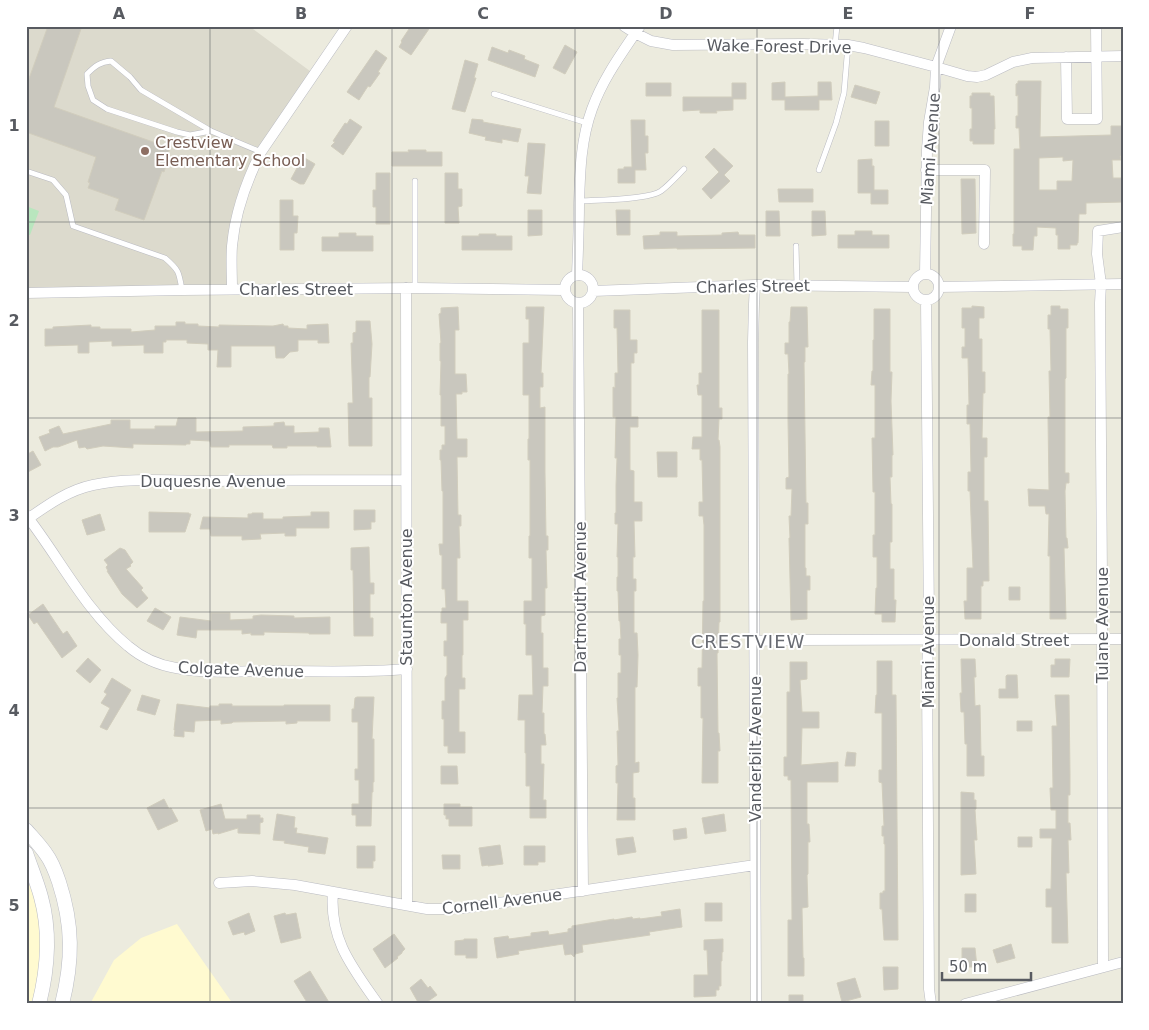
<svg xmlns="http://www.w3.org/2000/svg" width="1149" height="1030" font-family="'DejaVu Sans',sans-serif">
	<style>
		.commercial { fill: #fffad0 }
		.education { fill: #dcdacd }
		.green { fill: #b9e6be }
		.building { fill: #c9c7be; stroke: #d1cdbd; fill-rule: evenodd }
		.lines { fill: none; stroke-linecap: round; stroke-linejoin: round }
		.lane-casing { stroke: #babbc2; stroke-width: 6 }
		.street-casing { stroke: #babbc2; stroke-width: 11 }
		.secondary-casing { stroke: #babcc4; stroke-width: 15 }
		.lane { stroke: #fff; stroke-width: 5 }
		.street { stroke: #fff; stroke-width: 10 }
		.secondary { stroke: #fff; stroke-width: 14 }
		.grid { fill: none; stroke: #585b61; stroke-width: 1; stroke-opacity: 0.55 }
		.education-dot { fill: #8d6e63; stroke: #fff; stroke-width: 2 }
		.labels { text-anchor: middle; stroke-width: 4; stroke-linejoin: round; paint-order: stroke }
		.street-label { font-size: 16px; fill: #585b61; stroke: #fff }
		.education-label { font-size: 16px; fill: #785e54; stroke: #fff; text-anchor: start }
		.neighbourhood-label { font-size: 18px; letter-spacing: 1px; fill: #696c73; stroke: #fff }
		.neatline { fill: none; stroke: #585b61; stroke-width: 2 }
		.grid-label { font-size: 16px; text-anchor: middle; font-weight: bold; fill: #585b61 }
	</style>
	<rect width="100%" height="100%" fill="#ecebde"/>
	<path class="commercial" d="M26 853 41 898 39 1004H26Z
		M177 924 233 1004H90L114 960 141 938Z"/>
	<path class="education" d="M26 26H249L314 74 274 131 239 206 233 290 26 291Z"/>
	<path class="green" d="M26 206 39 211 30 235 26 234Z"/>
	<path class="building" d="M48 26H82L54 107 170 148 165 161 167 162 164 172 162 171 144 220 115 210 119 199 88 188 90 183 88 182 96 157 26 132V87Z
		M411 26H431L411 55 399 47 402 42 401 41Z
		M565 45 577 52 565 74 553 68Z
		M492 47 508 53 509 50 525 56 524 59 539 65 535 77 488 60Z
		M376 50 387 58 378 72 380 73 370 87 368 86 359 100 347 92Z
		M465 60 478 64 474 78H476L465 112 452 109Z
		M1018 81H1041L1040 137 1111 135V126H1123V156H1120L1121 160H1112L1113 178H1123V202L1086 203V214H1079L1078 243H1077V245H1070V249H1058V235H1056V228L1037 227V236H1034L1033 250H1022V246H1013V234H1014V149H1020L1019 128H1016V116H1018V95L1016 96V84L1018 83ZM1063 157V161L1073 160 1072 181H1057V190H1039V158Z
		M785 82V97L818 96V82H831L832 100H819V110H785V100H772V83Z
		M646 83H671V96H646Z
		M732 83H746V99H733V110L716 111 717 113H700V110L683 111V97H732Z
		M855 85 880 92 876 104 851 97Z
		M972 93H990V96H994L995 129H994V144H973V141H970V129H972V108H970V96H972Z
		M350 119 362 127 343 155 331 146 335 142 333 141 345 123 347 124Z
		M472 119 483 120V122L521 129 518 142 502 139V143L485 140 486 137 469 133Z
		M631 120H645V136H648V153H645L646 170H635V183H618V169H624V167H632Z
		M875 121H889V146H875Z
		M528 143 545 144 541 194 527 193 529 176H525Z
		M714 148 733 166 724 175 730 181 711 199 702 189 719 172 705 157Z
		M408 150H426V152H442V166H392V152H409Z
		M303 157 315 164 304 184H300L291 179Z
		M872 159V166H874V190H888V204H871V193H858V160Z
		M376 173H390V224H376V207H373V190H376Z
		M445 173H458V189H462V206L458 207 459 223H445Z
		M961 179H975L976 233 962 234Z
		M778 189H813V202H779Z
		M280 200H293V216H298L297 233H294V250H280Z
		M528 210H542V235L528 236Z
		M616 210H630V235H617Z
		M766 211H779L780 236H766Z
		M812 211H825L826 235 812 236Z
		M855 231H872V235H889V248H838V235H855Z
		M660 232H677V236L722 235V233L738 232 739 235H755V248L677 249V248L644 249 643 236 660 235Z
		M339 233H356V236H373V251H322V237H339Z
		M479 234H496V236H512V250H462V236H479Z
		M972 306 984 307V318H979V339H982V372H985V393H983L982 438H987V457H984V501H988L989 581H983V586H981V619H965L964 601H967V568H973L970 491H968V472H971L970 424H967V405H969L968 358H962V347H965V328H962V308H972Z
		M1051 306H1060V309H1068V328H1066V378L1065 379V473H1069V483H1066L1065 491 1066 538H1067L1068 548H1064L1066 619H1050V556H1048L1049 514H1046L1045 506H1029L1028 489 1049 490 1048 417H1050L1049 371H1051L1050 329H1048V315H1051Z
		M458 307 459 330H455V374H466L467 392H462V394H456L457 439H467V457H457L458 515H461V526H459L460 558H457V601H468V620H463V655H462V678H465V689H459V732H465V753H448V746H444V719H442V701H445V678L447 675V656H444V641H447V623H441V612H442V608H446L445 589H442V555H440L439 544H443V491H442L441 460H440V450H442V445H445V426H441V395H440L441 361H440V343H441L439 314 441 313V308Z
		M526 307H544L541 373H543V387H540V408L545 407V473L546 536H548V550H546L547 588H545V615L541 616V633H543V668H548V686H543L542 713H544V734H545L546 745H541V764H544L543 800H546V818H530V786H526V753H525V720H518L519 695H533L532 655H526V624H524V601H532V558H529V536H530V460H528V439H529V395H523V343H529V319H526Z
		M791 307H807L808 347H805V362H804L806 503H808V524H805V568H806V576H810V590H807V619L791 620 789 538H790L789 516H791L792 489H786V478L789 477 788 420V374H789L788 354H785V343H789V322H790Z
		M874 309H890V372H892L891 401 893 455H892V477H890L891 504H892V542H890V569H894V600H896L895 622H882V614H875L876 588H877V557H873V535H875V492H873L872 438H875V385H871L872 371H873V340H874Z
		M614 310H630V340H637V353H634V363H631V417H638V427H630V470L634 471V502H642V521H634L635 557H633V579H636V591H634V633H637L638 655 637 687H635V763L639 762V772L633 773V798H635V820H617L618 783H616V766L618 765 617 731H619L617 698H618V673H621V655H619V639H621L620 621H619L618 591H617V577H618V557H617L618 524H615V513H616V486L617 458H615L616 417H613V387L615 388V373H618L617 328H614Z
		M702 310H719V408H722V419H719L718 440H719L720 447V622H719L718 653H717L718 733H719L720 751H718V783H702L703 718H701V686H698V668H702L703 601H704V525L703 516H699V502H703L702 460H700V449H692L693 437H702V395H698L697 385H699V373H702Z
		M356 321H370L372 344 370 377H369V398H372V446H349L348 403H353L351 343H353V333L356 332Z
		M176 322H185V324H198V326L219 327V325L273 326 283 324 284 326H288V328L307 329V325L328 324 329 343H318V340H298V351L290 352 284 358H276L275 346H231V367H217L218 350H208V344L187 343V340H166V342H163V353H144V345L112 346V341L89 342V353H78V345L45 346V329H53V327L91 325V327H100V329H131V332L155 330V326H176Z
		M178 418H196V432L243 431V427L274 426V423L284 422 285 426H294V433L319 432V428H329L331 447H317V446H287V448H273L272 445H229V447H211L210 441 190 440V444H186V445L133 444V448L103 446 87 449 85 447 79 448 77 440 58 447H53L45 451 39 437 50 433 49 430 59 426 63 434 111 424V420H130V429H155V426H176Z
		M33 451 41 465 26 473V455Z
		M657 452H677V477H658Z
		M354 510H375V522H371V529L354 530Z
		M149 512 189 513V514H191L185 532H149Z
		M311 512H329V528H296V536H285V533L260 534 261 539 242 540V536H211L210 529H200L203 517 248 518V514H252V513H263V519H283V517L311 516Z
		M100 514 105 530 87 535 82 520Z
		M369 547 370 583H374V594H370V618H373V636H354L353 570H351V548Z
		M120 548 125 550 133 562 130 565 131 566 126 569 143 588 141 590 148 598 137 608 122 594 107 571H108L106 567 108 565 104 560Z
		M1009 587H1020V600H1009Z
		M43 604 63 634 67 631 77 646 62 658 37 622 34 624 28 615Z
		M155 608 171 617 163 630 147 621Z
		M211 613H230V620L253 619V616L261 615 294 616V618L330 617V634H309V633L264 632V635H251V633L242 634V630H197L196 638 177 635 180 617 211 621Z
		M88 658 101 670 90 683 76 671Z
		M961 659H975L976 677H974L975 706 980 705 981 756H984V776H967V744H965L964 712H961L960 693H962Z
		M1055 659H1070L1069 677H1051V665H1055Z
		M877 661H892V695H896L898 940H884L882 909H880V893H883V891H885V844H884V836H882V826H884L882 783 879 782V770H882V713H875L876 695H877Z
		M790 662H807V679L800 680 802 712H819V728H802L801 765 838 762V782H807V824H809L810 842H808V874L807 875 808 907 802 908 803 958H804V976H788V920H792L791 780H788V776H784V757H787V692H790Z
		M1007 675H1017L1018 698H999V689H1006V676Z
		M112 678 131 690 107 730 100 727 110 708 101 703 107 694 104 692Z
		M142 695 160 700 155 715 137 710Z
		M1055 695H1069L1070 775V795H1068V823H1070L1071 840H1068L1069 873H1066L1068 943H1052V907H1046V889H1051L1052 838H1040V829H1056V810H1051L1050 788H1053L1052 726H1057Z
		M357 697H374L372 739H374V782H373V792H372L371 826H356V815H352V804H359V780H355V769H358V722H352V709H354L355 698Z
		M177 704 210 708V706H219V704H232V706H284V705H330V721H297V723L286 724V721L233 722 232 723 221 724V720L195 721 194 732 184 731V737L174 736 175 730H174Z
		M1017 721H1032V731H1017Z
		M847 752 856 753 855 766H845Z
		M441 766H457L458 784H441Z
		M961 792 974 793V800H976V809L975 810 977 840H974L976 874 961 875Z
		M164 799 169 809 171 808 178 821 158 830 147 808Z
		M221 804 225 819H247V815H260V818H263V822L260 823V834L238 833V828L218 834V833L213 834 212 829 206 831 200 810Z
		M444 804H460V807H472V826H449V819H446V815H444Z
		M277 814 295 817 294 828H297L296 833 328 838 325 854 308 852 309 847 284 843 285 841 273 840Z
		M724 814 726 831 705 834 702 818Z
		M686 828 687 838 674 840 673 830Z
		M633 837 636 852 618 855 616 839Z
		M1018 837H1032V847H1018Z
		M500 845 503 864 488 866V865L482 866 479 848Z
		M357 846H375V861H373V868H357Z
		M524 846H545V862H538V865H524Z
		M442 855H460V869H443Z
		M965 894H976V912H965Z
		M705 903H722V921H705Z
		M680 909 682 927 649 932 650 935 582 945 583 952 575 954 574 957 571 954 565 955 563 944 518 951 519 954 497 958 494 938 508 936 509 939 531 936V933L548 931 549 935 568 932V929L572 928V926L614 919V920L632 917 633 919 640 918V919L662 916 661 912Z
		M249 913 255 931 245 935 244 932 233 935 228 922Z
		M285 913 286 915 296 913 301 938 281 943 274 916Z
		M394 934 405 949 402 952V953L397 957 398 958 385 968 373 949Z
		M464 939H477V958H466V955H455V941L464 940Z
		M723 939V952H722V961H721V986H719V990H716V996L694 997V975H708L707 950H704V940Z
		M1011 944 1015 958 997 963 993 950Z
		M962 948H975L977 967H962Z
		M883 967H898V989L884 990Z
		M310 971 330 1004H308L294 981Z
		M855 978 861 997 842 1002 837 983Z
		M421 979 428 988 430 986 437 995 424 1004H419L410 988Z
		M789 995H803V1004H789Z"/>
	<g class="lines">
		<g class="lane-casing">
			<path id="lane" d="M835 45 837 26
				M494 94 587 123
				M211 131 190 135 177 132 107 109 93 100 88 86 87 74C95 66 100 62 111 61L130 77 141 90 211 131 261 152
				M819 170 836 123 844 93 848 45
				M26 171 53 180 66 195 73 226 165 258C179 270 179 272 182 290
				M415 181V288
				M579 201C597 200 648 200 661 191 669 185 677 176 684 169
				M796 246 797 285"/>
		</g>
		<g class="street-casing">
			<path id="street" d="M624 26 635 33 651 41 673 45 803 44 848 45 864 48 936 67 967 76 977 77 986 75 1013 62 1032 58 1123 56
				M1066 57 1067 119H1097L1096 26
				M926 170H985L984 244
				M925 274 927 150 929 122 935 87 936 67 951 26
				M913 287a13 13 0 1 1 26 0a13 13 0 1 1-26 0Z
				M565 289a14 14 0 1 1 28 0a14 14 0 1 1-28 0Z
				M577 275C578 251 579 227 579 203 580 171 581 139 592 109 603 78 622 53 640 26
				M755 285 754 304 753 342 756 1004
				M939 287 1123 284
				M406 288 407 905
				M232 289C232 275 231 260 232 246 235 213 246 182 261 152L347 26
				M593 291 755 285 913 287
				M26 293 182 290 415 288 565 290
				M926 300 929 623 927 671 929 989 931 1004
				M578 303 583 891
				M26 515C59 557 86 612 128 646 142 658 158 665 176 668 208 674 242 671 274 671 318 671 363 673 407 669
				M29 518C49 504 69 490 93 485 130 477 170 481 207 481 274 480 340 480 406 480
				M755 641 798 640 1123 639
				M219 883 252 881 295 885 427 909H447L465 908 755 865
				M333 892C329 939 352 967 378 1004
				M1103 967 1102 581 1100 303 1101 284 1097 254 1098 231 1123 227
				M965 1004 1123 962"/>
		</g>
		<g class="secondary-casing">
			<path id="secondary" d="M26 830C33 838 40 845 46 854 52 862 56 873 59 882 73 925 73 960 62 1004
				M26 853C31 868 37 882 41 897 51 933 48 968 39 1004"/>
		</g>
		<use href="#lane" class="lane"/>
		<use href="#street" class="street"/>
		<use href="#secondary" class="secondary"/>
	</g>
	<path class="grid" d="M210 26V1004M392 26V1004M575 26V1004M757 26V1004M939 26V1004M26 222H1123M26 418H1123M26 612H1123M26 808H1123"/>
	<circle class="education-dot" cx="145" cy="151" r="5"/>
	<g class="labels">
		<g class="street-label">
			<text transform="translate(779 46) rotate(1)" y="6">Wake Forest Drive</text>
			<text transform="translate(930 149) rotate(-86)" y="6">Miami Avenue</text>
			<text transform="translate(753 286) rotate(-1)" y="6">Charles Street</text>
			<text x="296" y="295">Charles Street</text>
			<text x="213" y="487">Duquesne Avenue</text>
			<text transform="translate(406 597) rotate(-90)" y="6">Staunton Avenue</text>
			<text transform="translate(580 597) rotate(-90)" y="6">Dartmouth Avenue</text>
			<text transform="translate(1102 625) rotate(-90)" y="6">Tulane Avenue</text>
			<text x="1014" y="646">Donald Street</text>
			<text transform="translate(928 652) rotate(-90)" y="6">Miami Avenue</text>
			<text transform="translate(241 669) rotate(2)" y="6">Colgate Avenue</text>
			<text transform="translate(755 749) rotate(-90)" y="6">Vanderbilt Avenue</text>
			<text transform="translate(502 901) rotate(-7)" y="6">Cornell Avenue</text>
		</g>
		<g class="education-label">
			<text x="155" y="148">Crestview<tspan x="155" dy="18">Elementary School</tspan></text>
		</g>
		<g class="neighbourhood-label">
			<text x="748" y="648">CRESTVIEW</text>
		</g>
	</g>
	<rect width="1149" height="1030" fill="none" stroke="#ffffff" stroke-width="55"/>
	<path d="M942 972v8h89v-8" fill="none" stroke="#585b61" stroke-width="2.5"/>
	<text x="949" y="972" font-size="15" fill="#585b61" stroke="#ffffff" stroke-width="4" paint-order="stroke">50 m</text>
	<rect x="28" y="28" width="1094" height="974" class="neatline"/>
	<g class="grid-label">
		<text x="119" y="19">A</text>
		<text x="301" y="19">B</text>
		<text x="483" y="19">C</text>
		<text x="666" y="19">D</text>
		<text x="848" y="19">E</text>
		<text x="1030" y="19">F</text>
		<text x="14" y="131">1</text>
		<text x="14" y="326">2</text>
		<text x="14" y="521">3</text>
		<text x="14" y="716">4</text>
		<text x="14" y="911">5</text>
	</g>
</svg>
